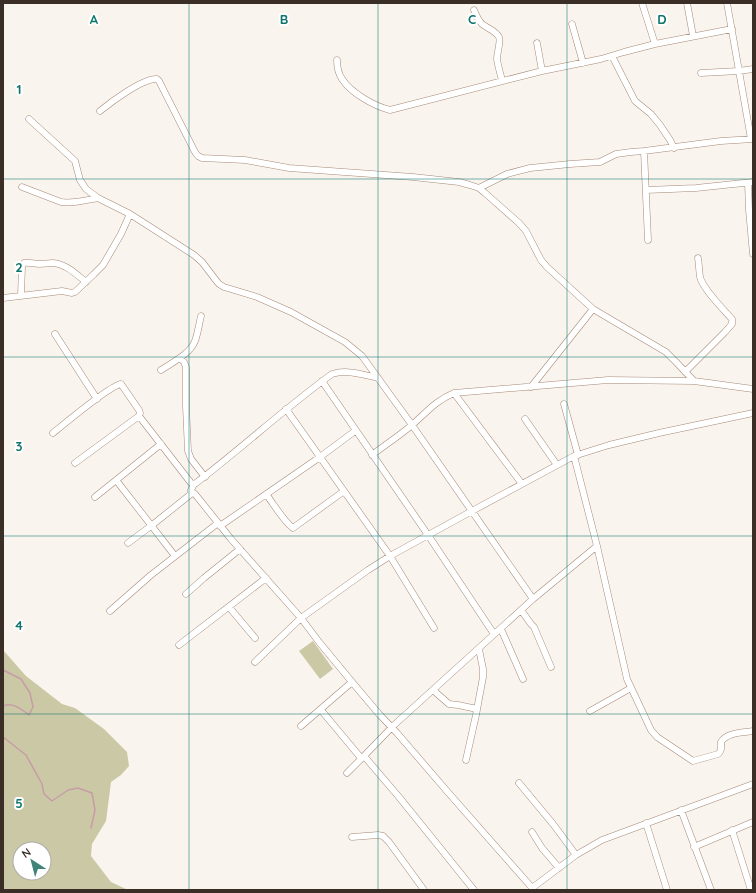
<svg xmlns="http://www.w3.org/2000/svg" width="756" height="893" font-family="Quicksand,sans-serif">
	<style>
		.green { fill: #cbc9a5; fill-rule: evenodd }
		.lines { fill: none; stroke-linecap: round; stroke-linejoin: round }
		.stream { stroke: #c79ca6; stroke-width: 1.5 }
		.minor-casing { stroke: #a78975; stroke-width: 7 }
		.minor { stroke: #fff; stroke-width: 6 }
		.grid { fill: none; stroke: #0f766e; stroke-width: 1; stroke-opacity: 0.55 }
		.grid-label { font-size: 13px; text-anchor: middle; font-weight: bold; fill: #0f766e; stroke: #fff; stroke-width: 4; stroke-linejoin: round; paint-order: stroke }
	</style>
	<rect width="100%" height="100%" fill="#faf4ef"/>
	<path class="green" d="M313 641 333 669 320 679 299 651Z
		M3 650 26 676 62 704 75 708 104 729 127 752 129 766 121 775 111 782 106 821 92 844 91 856 111 882 128 890H3ZM20 849H44V873H20Z"/>
	<g class="lines">
		<path class="stream" d="M3 670 21 679 30 693 33 707 29 715C21 709 13 702 3 706
			M3 737 26 755 42 784 44 794 52 801 68 790 78 788 92 793 95 810 91 828"/>
		<g class="minor-casing">
			<path id="minor" d="M642 3 655 44
				M687 3 693 36
				M727 3 751 139
				M474 10C476 15 478 20 482 24 487 28 496 31 499 37 501 41 497 53 497 59 498 66 500 73 502 80
				M572 24 583 63
				M537 43 542 71
				M612 56 635 101 651 114 660 125 670 140 674 148
				M337 60C337 67 338 73 342 79 351 93 374 106 390 110L542 71 601 59 624 52 655 44 732 29
				M701 73 739 71 753 69
				M100 111C111 102 143 78 157 79L159 81 195 152 198 156 202 158 245 160 289 168 413 177 459 182 470 185 479 188 485 193 519 223 526 231 541 260 547 267 593 309 666 352 676 362 694 381
				M29 119 75 161 80 180 86 189 98 198 130 214 194 255 202 262 215 279 219 284 224 287 257 297 291 312 345 342 362 356 412 425 533 599
				M644 151 648 240
				M748 183 749 210 753 254
				M22 187 61 202C73 204 86 200 98 198
				M479 188 507 174 530 168 570 164 600 162 616 154 631 152 644 151 721 141 753 139
				M646 190 696 188 753 182
				M21 296 22 266 24 263C29 262 34 264 40 264 44 264 48 263 53 263 66 264 76 274 86 282
				M3 298 62 291 72 293 75 292 94 274 103 265 121 234 130 214
				M55 334 97 399
				M180 358 184 362 186 367V406L188 451 191 459 205 477
				M161 370C173 362 190 354 195 341 198 333 199 324 201 316
				M685 372 725 332 732 324V319C723 309 703 289 700 277 699 270 699 264 698 258
				M322 381 428 535 494 634
				M531 387 593 309
				M454 393 522 484
				M564 404 578 455
				M286 409 390 556 434 628
				M525 419 557 465
				M53 433C64 424 111 385 121 384L139 410 140 413 139 416 191 483 194 484
				M372 455C385 445 399 436 412 425 427 412 435 401 454 393L608 380 694 381 753 389
				M574 456 597 546 627 679 651 730 657 737 693 761 718 754C722 751 721 747 721 742 727 732 743 733 753 731
				M75 463 139 416
				M116 480 175 556
				M191 494V490L194 484 196 483C242 448 285 408 332 374 347 369 364 375 378 378
				M266 494C273 503 284 522 293 528L344 491
				M95 497 161 444
				M220 526 320 457 355 431
				M128 543 151 526 191 494 193 493 195 494 231 539 301 618 319 642 352 682 379 714 397 733 446 790 534 890
				M186 594 204 578 240 549
				M229 607 255 638
				M521 610 531 624 534 627 551 667
				M110 611 151 575 218 523
				M501 629 523 679
				M179 645 266 578
				M255 662 301 618 368 570 390 556 472 511 574 456 609 445 659 433 753 413
				M433 690 449 704 458 705 477 709
				M321 710 361 758
				M590 711 631 688
				M301 726 352 682
				M364 756 393 726 533 599 597 546
				M466 760 476 715 483 677V669L479 649
				M347 773 364 756 399 797 474 890
				M519 783 553 824 576 855
				M681 810 711 890
				M646 823 667 890
				M732 830 751 890
				M532 832 542 848 559 868
				M352 837 378 835 383 836 389 842 424 890
				M694 847 753 822
				M532 888 576 855 602 840 753 784"/>
		</g>
		<use href="#minor" class="minor"/>
	</g>
	<path class="grid" d="M189 3V890M378 3V890M567 3V890M3 179H753M3 357H753M3 536H753M3 714H753"/>
	<g class="grid-label">
		<text x="94" y="24">A</text>
		<text x="284" y="24">B</text>
		<text x="472" y="24">C</text>
		<text x="662" y="24">D</text>
		<text x="19" y="94">1</text>
		<text x="19" y="272">2</text>
		<text x="19" y="451">3</text>
		<text x="19" y="630">4</text>
		<text x="19" y="808">5</text>
	</g>
	<rect width="756" height="893" fill="none" stroke="#3b2e26" stroke-width="8"/>
	<g transform="translate(32 861) rotate(324)"><circle r="19" fill="#ffffff" stroke="#b1aba8"/>
	<path d="M0-3L7 15L0 10L-7 15Z" fill="#408479"/>
	<text y="-6" font-size="11" font-weight="bold" text-anchor="middle" fill="#3b2e26">N</text>
	</g>
</svg>
